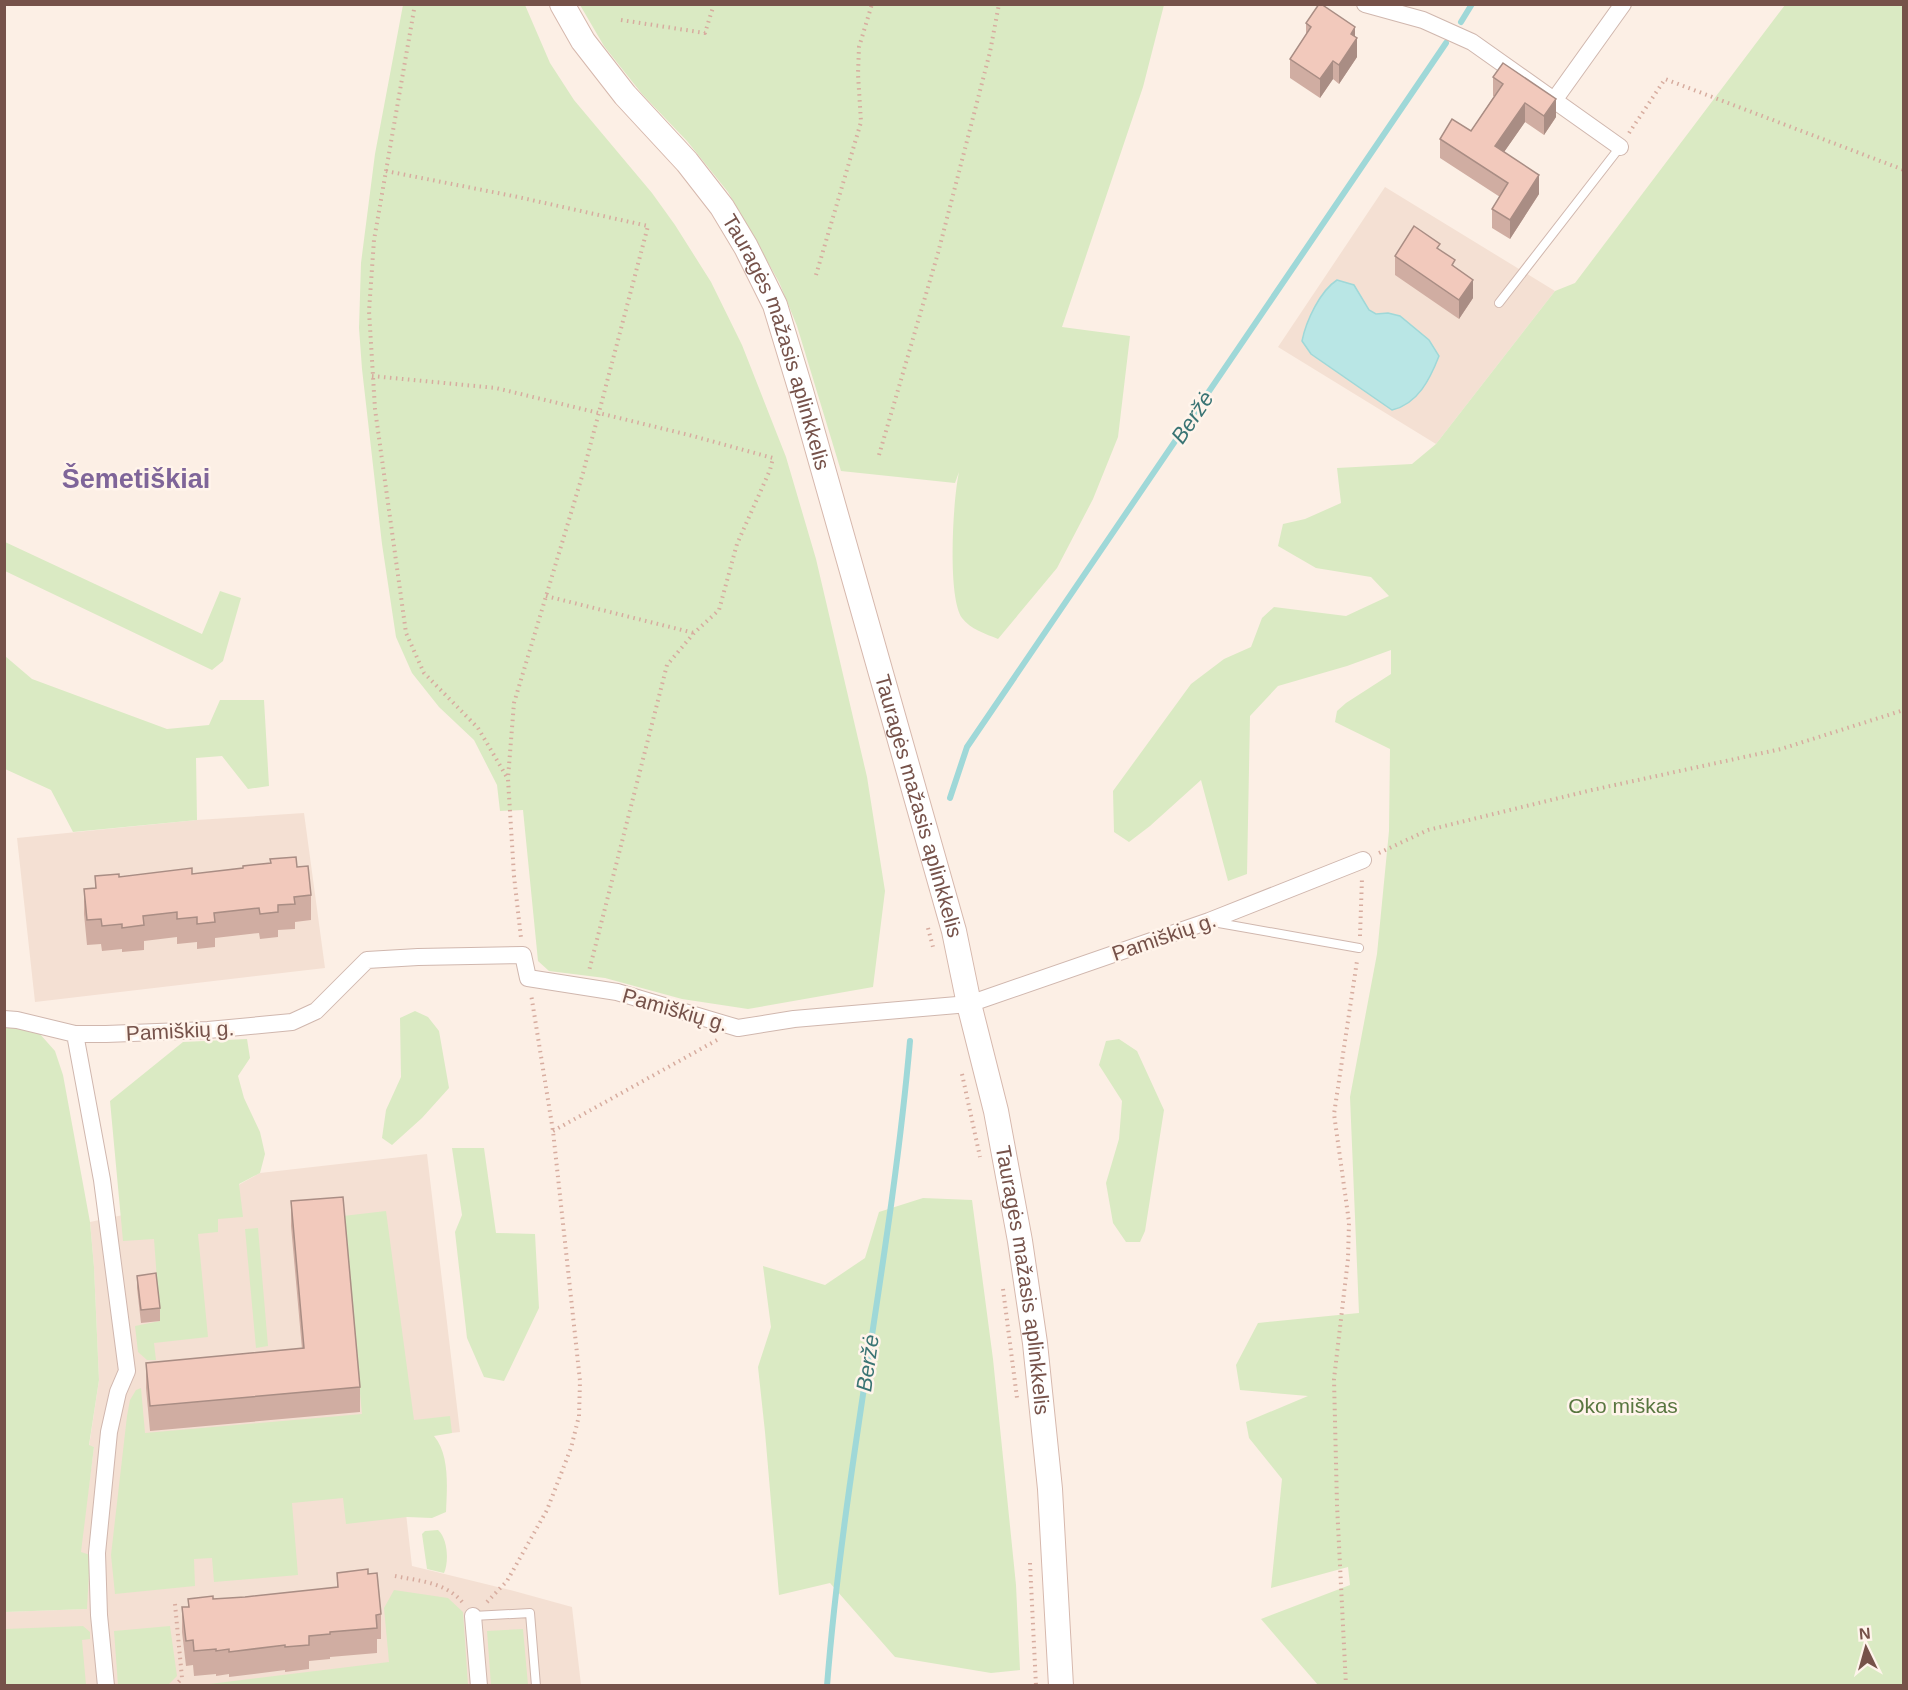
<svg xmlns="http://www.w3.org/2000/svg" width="1908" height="1690" font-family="Helvetica,sans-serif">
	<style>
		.residential { fill: #f4e0d3 }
		.green { fill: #daeac3 }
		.water { fill: #b9e6e5; stroke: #9fd8d8; stroke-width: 1.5 }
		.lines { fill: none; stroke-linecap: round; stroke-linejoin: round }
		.stream { stroke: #9fd8d8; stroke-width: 6 }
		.lane-casing { stroke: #d0b7ae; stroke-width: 10 }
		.street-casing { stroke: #d0b7ae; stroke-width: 18 }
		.secondary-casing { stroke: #d6b8ad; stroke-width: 26 }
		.path { stroke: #d7ac9f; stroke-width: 4; stroke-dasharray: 1.5 4.5; stroke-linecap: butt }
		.lane { stroke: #fff; stroke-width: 8 }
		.street { stroke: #fff; stroke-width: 16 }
		.secondary { stroke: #fff; stroke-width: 24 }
		.wall { fill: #d0ada2 }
		.shaded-wall { fill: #a98d84 }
		.building { fill: #f2c9bc; stroke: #a98d84; stroke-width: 1.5 }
		.labels { text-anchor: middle; stroke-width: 5; stroke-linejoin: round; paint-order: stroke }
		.street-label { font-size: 21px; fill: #76524a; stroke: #fff4eb }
		.park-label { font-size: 21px; fill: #58763f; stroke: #fff4eb }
		.water-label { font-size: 22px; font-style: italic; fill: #3a7474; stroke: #fff4eb }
		.district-label { font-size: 27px; font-weight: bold; fill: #7f6599; stroke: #fff4eb }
	</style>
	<rect width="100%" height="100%" fill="#fcefe5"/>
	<path class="residential" d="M1385 187 1555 291 1436 444 1278 347Z
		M304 813 325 968 35 1002 17 838 197 820Z
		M427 1154 460 1432 433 1435 399 1452 412 1566 514 1591 572 1607 581 1685H5L4 1612 87 1609 80 1552 94 1447 89 1446 99 1380 94 1267 90 1222 222 1194 260 1173Z"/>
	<path class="green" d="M403 5H525L550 63 574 100 652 193 675 225 711 282 742 345 786 457 816 559 867 777 885 891 873 987 748 1009 682 999 605 978 549 971 538 961 523 810 500 811 497 785 474 740 439 707 412 673 396 637 382 544 362 369 359 328 361 263 375 154Z
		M580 5H1164L1143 87 1062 327 1130 336 1118 437 1093 499 1057 568 998 639C986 634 970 629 962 618 947 596 953 499 959 472L955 483 841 471 797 326 779 282 728 192 687 141 642 94 604 46Z
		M1785 5H1903V1685H1318L1261 1619 1350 1585 1348 1567 1271 1588 1282 1479 1249 1438 1246 1422 1308 1396 1240 1390 1236 1365 1258 1323 1359 1313 1350 1097 1377 954 1389 831 1390 749 1335 722 1337 711 1346 703 1391 674V650L1347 666 1278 686 1250 716 1247 874 1228 881 1201 780 1150 826 1129 842 1114 832 1113 791 1191 684 1224 659 1251 647 1262 618 1274 607 1346 616 1389 596 1371 577 1316 568 1278 546 1283 524 1305 519 1341 503 1337 468 1412 464 1436 444 1555 291 1575 283Z
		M5 542 202 634 220 591 241 598 223 661 212 670 5 571Z
		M5 656 32 679 167 729 209 725 220 700H264L269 786 248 789 222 756 196 758 197 820 73 832 51 790 5 769Z
		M415 1011 428 1017 439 1031 449 1088 422 1118 392 1145 382 1138 386 1110 401 1077 400 1018Z
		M4 1022 39 1033 55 1051 63 1075 90 1222 94 1267 99 1380 89 1445 94 1447 81 1552 90 1555 87 1609 5 1612Z
		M247 1039 250 1058 238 1076 244 1098 260 1132 265 1154 260 1173 239 1184 243 1217 218 1219V1232L198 1234 208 1337 154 1343 156 1360H147L138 1352 135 1326 160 1321 154 1239 123 1241 110 1101 183 1042Z
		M1119 1039 1137 1051 1164 1110 1145 1231 1140 1242H1126L1113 1223 1106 1183 1119 1139 1122 1101 1099 1065 1106 1041Z
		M452 1148H484L496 1233 535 1234 539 1308 504 1381 484 1377 467 1338 455 1232 462 1215Z
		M923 1198 972 1200 993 1359 1016 1585 1020 1670 991 1673 895 1657 830 1583 779 1595 765 1432 758 1367 771 1327 763 1266 825 1285 865 1258 879 1212Z
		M386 1211 414 1420 450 1416 452 1433 434 1436C450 1455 447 1488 446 1512L432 1518 407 1517 346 1524 343 1498 292 1503 298 1575 214 1582 212 1558 194 1559 195 1586 115 1594 111 1555 127 1416 130 1400 136 1390 141 1388 145 1433 362 1414 343 1216Z
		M258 1228 268 1346 256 1348 245 1229Z
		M438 1530C448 1539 449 1562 444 1573L427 1569 422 1534 425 1531Z
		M394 1590 448 1598 463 1612 468 1685H201L389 1662 384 1608Z
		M83 1626 90 1632V1639L82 1640 86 1685H5V1629Z
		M170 1626 177 1676 168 1685H118L114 1631Z
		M523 1629 528 1685H491L487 1631Z"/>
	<path class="water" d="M1337 280 1354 285 1369 310 1376 314 1388 313 1400 316 1429 340 1439 356C1430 379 1418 404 1392 410L1311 354 1302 341C1306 321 1320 291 1337 280Z"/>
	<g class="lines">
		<path class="stream" d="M1461 22 1472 4
			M950 798 967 747 1446 43
			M827 1686C844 1469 891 1257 910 1041"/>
		<g class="lane-casing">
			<path id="lane" d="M1499 303 1620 147
				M1213 922 1359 948
				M473 1616 530 1613 536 1686"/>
		</g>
		<g class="street-casing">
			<path id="street" d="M1365 4 1423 20 1472 42 1620 147
				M1555 99 1623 4
				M4 1019 17 1020 75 1034H106L208 1030 292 1022 316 1011 367 960 418 957 523 955 528 978 617 992 738 1028 794 1019 969 1004 1209 921 1363 860
				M75 1034 102 1180 127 1371 118 1392 109 1432 97 1553 99 1615 106 1686
				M473 1616 479 1686"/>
		</g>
		<g class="secondary-casing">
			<g id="secondary">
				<path id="s1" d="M562 4 583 41 625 95 687 162 722 207 746 247 775 305 801 391 954 931 969 1004 996 1111 1020 1241 1035 1343 1050 1489 1061 1686"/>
			</g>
		</g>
		<path class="path" d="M415 4 374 240 369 311 375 409 406 633 424 673 478 728 508 779 514 876 521 938
			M621 20 705 33 714 4
			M1629 133 1665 79 1904 170
			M386 171 518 197 648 226 583 473 514 703 508 778
			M816 275 861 122 858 74 859 47 872 4
			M372 376 496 388 689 435 773 458 770 470 737 544 719 610 694 633 667 665 589 971
			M879 455 938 253 990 52 999 4
			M546 596 694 633
			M1379 853 1428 830 1592 790 1781 749 1904 710
			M928 928 933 947
			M1360 936 1362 878
			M962 1074 980 1157
			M553 1131 717 1040
			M1003 1289 1017 1398
			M1030 1563 1036 1686
			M395 1576C419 1581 446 1582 463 1603
			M487 1602 507 1581 547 1510 571 1448 579 1416 580 1381 553 1131 531 994
			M175 1604 182 1678 175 1686
			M1346 1686 1337 1505 1334 1379 1348 1259 1349 1222 1334 1114 1357 961"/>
		<use href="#lane" class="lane"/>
		<use href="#street" class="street"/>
		<use href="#secondary" class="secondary"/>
	</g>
	<path class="wall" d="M1306 23 1355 37 1357 57 1339 84 1333 79 1320 98 1290 78V59L1306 34Z
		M1493 77 1556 117 1544 135 1525 122 1504 152 1539 194 1510 239 1492 228V209L1500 197 1440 158V139L1471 131 1494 96H1493Z
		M1440 250 1455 267 1473 298 1459 319 1395 275V256Z
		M297 867 311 895V920L295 922V929L278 930V937L260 939 259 933 215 938V947L197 949V942L177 944V937L144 941V950L122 952V949L102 951 101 944 87 945 84 914V889L95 888V876L119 877 192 874Z
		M291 1201 360 1387V1412L150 1431 146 1388V1363L302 1349 291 1226Z
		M137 1276 160 1308V1321L141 1323 137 1288Z
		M337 1573 368 1574 381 1614V1639H377V1653L330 1657V1659L309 1661V1669L285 1672V1670L229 1677V1674L216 1676V1674L194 1676 193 1665 186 1666 182 1632V1607H188V1599H213L245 1597 337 1588Z"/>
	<path class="shaded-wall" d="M1355 27V41L1357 38V57L1339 84V65L1351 34Z
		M1333 61V79L1320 98V79Z
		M1556 99V117L1544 135V116Z
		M1525 103V122L1495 165V146Z
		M1539 175V194L1510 239V220Z
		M1473 280V298L1459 319V300Z"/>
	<path class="building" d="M1319 4H1321L1355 27 1351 34 1357 38 1339 65 1333 61 1320 79 1290 59 1311 27 1306 23Z
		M1503 63 1556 99 1544 116 1525 103 1495 146 1539 175 1510 220 1492 209 1508 183 1440 139 1452 119 1471 131 1503 84 1493 77Z
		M1414 226 1440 244 1437 248 1455 260 1452 265 1473 280 1459 300 1395 256Z
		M296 857 297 867 308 866 311 895 294 897 295 904 278 905V912L260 914 259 908 214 913 215 922 197 924V917L177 919V912L143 916 144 925 122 928V924L102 926 101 919 87 920 84 889 96 888 95 876 119 874V877L192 868V874L243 868V866L271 863 270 859Z
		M343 1197 360 1387 150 1406 146 1363 304 1348 291 1201Z
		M156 1273 160 1308 141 1310 137 1276Z
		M368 1569V1574L377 1573 381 1614 376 1615 377 1628 330 1632V1634L309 1636V1645L285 1647V1645L229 1652V1649L216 1651V1649L194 1651 193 1640 186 1641 182 1607H189L188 1599 213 1596V1599L245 1597 338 1587 337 1573Z"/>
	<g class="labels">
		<g class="street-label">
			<text dy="7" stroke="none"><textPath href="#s1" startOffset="406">Tauragės mažasis aplinkkelis</textPath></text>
			<text dy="7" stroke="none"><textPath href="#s1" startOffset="892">Tauragės mažasis aplinkkelis</textPath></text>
			<text transform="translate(1164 937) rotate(-19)" y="7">Pamiškių g.</text>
			<text transform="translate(675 1010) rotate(16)" y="7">Pamiškių g.</text>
			<text transform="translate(180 1031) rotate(-3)" y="7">Pamiškių g.</text>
			<text dy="7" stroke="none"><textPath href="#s1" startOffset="1378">Tauragės mažasis aplinkkelis</textPath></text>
		</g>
		<g class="park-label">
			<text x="1623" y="1413">Oko miškas</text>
		</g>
		<g class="water-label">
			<text transform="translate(1192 417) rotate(-56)" y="8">Beržė</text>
			<text transform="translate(867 1363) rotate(-82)" y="8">Beržė</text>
		</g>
		<g class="district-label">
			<text x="136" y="488">Šemetiškiai</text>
		</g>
	</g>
	<rect width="1908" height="1690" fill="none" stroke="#76524a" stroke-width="12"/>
	<g transform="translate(1866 1648) rotate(355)" stroke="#fff4eb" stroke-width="4.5" paint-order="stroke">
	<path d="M0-4.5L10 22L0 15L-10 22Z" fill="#76524a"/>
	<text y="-9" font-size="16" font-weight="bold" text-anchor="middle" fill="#76524a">N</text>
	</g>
</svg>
